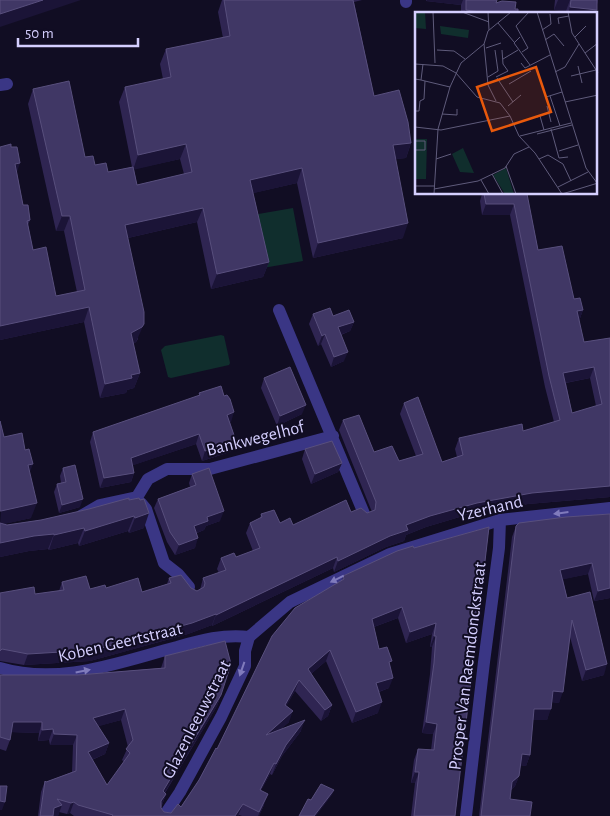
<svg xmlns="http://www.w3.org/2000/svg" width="610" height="816" font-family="'Alegreya Sans',sans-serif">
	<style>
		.pitch { fill: #102e2d }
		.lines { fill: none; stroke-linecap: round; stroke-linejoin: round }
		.minor { stroke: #3a3685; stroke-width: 12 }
		.wall { fill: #2f2552; fill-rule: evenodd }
		.shaded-wall { fill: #1b1437 }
		.building { fill: #403765; stroke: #584f7d; fill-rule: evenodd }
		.oneway { fill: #807bbc }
		.labels { text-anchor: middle; stroke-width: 4; stroke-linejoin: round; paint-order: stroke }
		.street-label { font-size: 18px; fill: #d5cfff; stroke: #110d23 }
		.inset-road { fill: none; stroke: #5f5b7b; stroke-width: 1 }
		.view { fill: #e8590c; fill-opacity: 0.15; stroke: #e8590c; stroke-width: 2.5 }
		.inset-edge { fill: none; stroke: #d5cfff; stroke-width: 2.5 }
	</style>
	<rect width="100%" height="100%" fill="#110d23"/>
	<path class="pitch" d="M293 208 303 261 263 268 253 215Z
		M221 335 224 336 230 363 229 365 171 378 168 377 161 350 165 346Z"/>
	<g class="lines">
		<path class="minor" d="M406 0V2
			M0 85 7 84
			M279 310 365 516
			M141 503 146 509 164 563 178 574 189 587
			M81 516 100 505 137 497 148 479 167 469H210L333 436
			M0 668C60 686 119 662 177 647 201 640 224 634 249 637
			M164 816 180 792 221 717 245 666V651L249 637 290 602 390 554 500 520 610 508
			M466 816 484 662 499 548 500 520"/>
	</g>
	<path class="wall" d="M222 0H362L354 2 374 96 411 143 406 158 395 159 403 238 313 258 297 183 253 193 269 262 263 277 211 289 197 222 128 238 138 339 136 342 133 344 140 373 134 388 127 390 126 393 100 398 84 322 0 340 17 173 23 205 30 220 28 225 33 250 56 296 77 292 64 231H56L28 104 33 89 85 157 95 165 108 172 132 167 119 102 125 87 163 79 160 64 166 49 223 38 218 12ZM180 159 184 174 137 185 134 169Z
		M426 0H497L496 3 515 9 518 14H461V5L426 1Z
		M555 0H598L595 14H566V11L554 10Z
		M482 194H527L538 250 583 310 579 321 584 342 610 338V497L528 504 473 513 426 527 406 535 404 541 386 547 334 572 333 568 212 626V625L188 634 90 661 24 665 0 661V593L35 594 59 591 62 582 90 589 106 588 142 592 167 584 169 578 197 591 200 590 203 578 219 573 217 569 221 558 236 557 253 551 246 533 250 523 260 519 261 514 280 523 293 525 351 512 367 513 372 512 339 430 343 420 374 452 399 461 416 456 400 414 404 403 442 462 457 457 455 449 459 438 523 431 554 422 545 387 510 215H482L480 201ZM590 378 596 406 572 413 566 383Z
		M313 314 333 316 354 322 350 331 341 335 344 361 331 367 321 344 318 346 309 324Z
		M264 378 302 414 277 426 261 388Z
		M199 393 231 422H230L236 441 233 451 202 461 196 444 133 465 134 473 131 482 100 488 90 442 93 432 199 396Z
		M4 437 25 450 30 472 31 518 3 524 7 525 41 520 129 500 144 528 129 533 128 531 79 546 78 543 49 550 48 549 29 551 0 557Z
		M305 449 342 463 338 472 311 484 302 459Z
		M63 468 80 507 59 513 54 492 57 484 61 483 60 476Z
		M192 474 220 521 206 526 204 530 197 533 195 548 175 555 167 542 154 508 158 499 190 487 189 483Z
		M610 514V598L594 601 588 574 563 579 567 598 604 675 582 681 570 637 559 703 552 702 547 720H533L530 755 526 766 520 765 519 776 515 786 511 790 510 799 530 816H479L512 537 516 526Z
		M489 527 455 816H411L415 783H411L414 760 418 749 431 750 433 734 422 733 430 674 432 647H430L432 634 406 643 398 618 374 627 379 649 390 665 389 688 379 692 378 713 352 723 326 661 311 674 332 705 328 716 321 721 295 691 286 706 289 722 281 729 301 731 282 756 272 775 270 774 261 790 264 805 259 816H242L239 815 238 816H74L70 813 67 814 59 812 58 816H38L41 792 45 781 46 782 72 772 73 745H50L49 740 38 741 39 733 11 732 10 740 6 751 0 749V675H78L161 668 165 656 221 695 217 706 165 793 166 794 161 808 164 812 171 813 181 807 199 780 217 749 342 581 343 576 414 548ZM121 720 128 747 122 760 124 762 107 785 92 760 105 754 109 743 98 726Z"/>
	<path class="shaded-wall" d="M43 0H81L0 27V14Z
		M427 0H463L461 5 426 1Z
		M558 0H570L566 11 554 10Z
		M570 7 597 10 595 14H568Z
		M466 10 480 12 479 14H464Z
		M411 143 406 158 387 160 393 145Z
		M186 144 180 159 133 170 138 155Z
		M20 163 15 178V164Z
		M302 168 297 183 245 195 250 180Z
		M486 204H514L510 215H482Z
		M203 208 197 222 119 240 125 225Z
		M62 216H70L64 231H56Z
		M408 223 403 238 313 258 318 243Z
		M269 262 263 277 211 289 217 274Z
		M89 307 84 322 0 340V326Z
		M583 310 579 321 577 311Z
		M354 322 350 331 334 337 338 327Z
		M144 324 136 342 126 348 131 333Z
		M325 334 321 344 318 346 322 336Z
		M348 352 344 361 331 367 334 357Z
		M594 367 590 378 559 384 563 373Z
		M140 373 134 388 127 390 126 393 100 398 105 384 131 375Z
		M306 405 302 414 277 426 280 416Z
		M234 412 231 422 224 424 227 415Z
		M199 434 196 444 128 467 131 458Z
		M236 441 233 451 202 461 205 451Z
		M342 463 338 472 311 484 315 474Z
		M33 464 27 479 28 465Z
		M134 473 131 482 100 488 104 478Z
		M610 486V497L528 504 473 513 426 527 406 535 404 541 386 547 334 572 338 561 406 525 430 516 477 503 532 493Z
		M83 499 80 507 59 513 62 505Z
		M37 503 31 518 0 525 1 511Z
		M224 511 220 521 206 526 204 530 191 535 194 526 207 517Z
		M149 513 144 528 129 533 135 518Z
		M134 516 128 531 79 546 85 531Z
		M84 528 78 543 49 550 54 535Z
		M54 534 48 549 29 551 0 557V543L34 536Z
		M198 538 195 548 175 555 179 545Z
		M337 557 333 568 212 626 216 615Z
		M592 563 588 574 556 581 560 570Z
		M610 588V598L594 601 598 591Z
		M402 607 398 618 368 629 372 619Z
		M216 614 212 625 188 634 90 661 24 665 28 654Z
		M436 623 432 634 406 643 410 632Z
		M434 636H436L432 647H430Z
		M330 650 326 661 304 680 308 669Z
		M607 664 604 675 582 681 586 670Z
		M393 678 389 688 372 694 376 683Z
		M299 680 295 691 281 716 285 705Z
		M553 691 563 692 559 703 549 702Z
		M221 695 217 706 159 802 163 791Z
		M382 702 378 713 352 723 356 712Z
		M332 705 328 716 321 721 325 710Z
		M125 709 121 720 89 729 93 718Z
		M534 709H551L547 720H530Z
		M293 711 289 722 262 746 266 735Z
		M305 720 301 731 282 756 272 775 276 764 286 745Z
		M13 722H42L39 733 9 732Z
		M426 722 437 724 433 734 422 733Z
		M53 729 49 740 38 741 42 730Z
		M54 734 77 735 73 745H50Z
		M109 743 105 754 84 763 88 752Z
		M522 754 530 755 526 766 518 765Z
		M274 763 270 774 256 800 260 790Z
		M415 772H419L415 783H411Z
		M519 776 515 786 508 792 512 782Z
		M334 790 332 795 316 816H314Z
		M166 794 162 805 157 812 161 801Z
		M268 794 264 805 259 816H258Z
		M0 801 5 802 2 810H0Z
		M74 802 70 813 67 814 71 803Z
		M243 804 238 816H235Z
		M62 805 58 816H51L54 808Z"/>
	<path class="building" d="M0 0H43L0 14Z
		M224 0H353L374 96 399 90 408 122 411 143 393 145 408 223 318 243 302 168 250 180 269 262 217 274 203 208 125 225 144 312V324L142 327 131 333 140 373 131 375 132 378 105 384 89 307 0 326V147L11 144V147H17L20 163 15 164 23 205H28L30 220 27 221 33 250 46 247 56 296 85 290 70 216H62L33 89 69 81 85 157 93 156 95 165 106 163 108 172 133 167 137 185 192 172 186 144 138 155 125 87 171 77 166 49 230 36Z
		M466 0H497L496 3 502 1 516 2 515 9H518V14H480V12L466 10Z
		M571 0H597V10L570 7Z
		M484 194H527L538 250 562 246 574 299 580 298 583 310 577 311 584 342 610 338V486L532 493 477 503 430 516 406 525 408 530 390 536 338 561 337 557 216 615V614L192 623 94 650 28 654 2 649 0 651V593L34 587 35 594 64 590 62 582 86 576 90 589 105 585 106 588 138 578 142 592 171 583 169 578 181 575 191 588 197 591 204 587 205 583 203 578 226 570 221 558 234 553 236 557 260 548 250 523 262 517 261 514 274 510 280 523 290 518 293 525 346 500 351 512 361 508 367 513 375 510 376 502 343 420 359 415 374 452 392 446 399 461 423 454 404 403 418 397 442 462 463 455 459 438 522 424 523 431 560 420 549 376 514 204H486ZM594 367 602 404 572 413 563 373Z
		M330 308 333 316 349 310 354 322 338 327 348 352 334 357 325 334 322 336 313 314Z
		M290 367 306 405 280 416 264 378Z
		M221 386 224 396 227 395 230 399 234 412 227 415 236 441 205 451 199 434 131 458 134 473 104 478 93 432 200 395 199 393Z
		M0 421 4 437 22 433 25 450 29 449 33 464 28 465 37 503 1 511H0Z
		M332 441 342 463 315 474 305 449Z
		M75 465 83 499 62 505 57 484 66 482 63 468Z
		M209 468 224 511 207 517 208 521 194 526 198 538 179 545 170 532 158 499 196 485 192 474Z
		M129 498V500L139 498 140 500 144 499 149 513 135 518 134 516 85 531 84 528 54 535V534L34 536 0 543V523L7 525 41 520 89 509Z
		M610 514V588L598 591 592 563 560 570 567 598 590 592 607 664 586 670 572 620 563 692 553 691 551 709H534L530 755 522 754 519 776 512 782 510 799 532 802 530 816H481L516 526 519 523 566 517Z
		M489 527 455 816H414L419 772H415L418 749 434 750 437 724 426 722 434 663 436 636H434L436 623 410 632 402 607 372 619 379 649 387 647 392 661 389 662 393 678 376 683 382 702 356 712 330 650 308 669 332 705 325 710 299 680 285 705 293 711 266 735 305 720 286 745 276 764 274 763 260 790 268 794 259 812 243 804 235 816H112L113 815 78 805 74 802 71 803 57 799 62 805 54 808 53 816H40L45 781 46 782 76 771 77 735 54 734 53 729 42 730V722H13L10 740 0 737V675H78L165 668V656L225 641 231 664 221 695 163 791 166 794 161 801V808L164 812 171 813 178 804 181 807 199 780 216 748 217 749 272 636 295 608 344 579 343 576 397 551 413 546 414 548ZM125 709 133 740 126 749 130 753 107 785 88 752 109 743 93 718Z
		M321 784 334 790 314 816H299L308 799 311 800Z
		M0 786H7L5 802 0 801Z"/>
	<defs><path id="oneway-solid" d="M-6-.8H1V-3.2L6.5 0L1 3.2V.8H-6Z" transform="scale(1.25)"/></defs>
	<g class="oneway">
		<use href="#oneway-solid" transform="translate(561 513) rotate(173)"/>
		<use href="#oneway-solid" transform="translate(337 579) rotate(154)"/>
		<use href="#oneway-solid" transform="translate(242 669) rotate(109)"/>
		<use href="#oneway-solid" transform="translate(83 671) rotate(-11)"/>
	</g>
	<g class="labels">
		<g class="street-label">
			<text transform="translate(255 438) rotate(-14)" y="6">Bankwegelhof</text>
			<text transform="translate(490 508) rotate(-13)" y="6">Yzerhand</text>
			<text transform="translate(120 642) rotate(-13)" y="6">Koben Geertstraat</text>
			<text transform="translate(467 666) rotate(-83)" y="6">Prosper Van Raemdonckstraat</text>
			<text transform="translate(196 719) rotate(-63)" y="6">Glazenleeuwstraat</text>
		</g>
	</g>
	<g transform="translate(415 12)">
		<rect width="182" height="182" fill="#110d23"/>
		<path d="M0 0H10L11 17 0 16ZM48 136 59 161 45 160 37 142Z" fill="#102e2d"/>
		<path d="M25 14 54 18 53 26 26 22ZM0 127H12L11 167H0Z" fill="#102e2d"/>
		<path d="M91 156 99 182H90L78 163Z" fill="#102e2d"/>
		<path class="inset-road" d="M18 0 20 51M47 0 74 10M73 0 74 18M122 0 171 156 182 171M153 0 157 21 183 61M83 11 99 30M144 12 143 6 154 4M127 18 136 12 135 2M105 25 99 31 115 53M160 25 171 14M130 28 139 22 149 34M69 32 73 73 81 89M69 32 73 19 96 0M71 36 86 31M22 38 39 39 50 47M107 40 113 36 101 14 114 0M170 41 183 31M88 47 103 38M106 51 110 56 135 43M0 52 28 54 41 61 62 85 85 91 95 104 104 124 120 141 147 182M163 54 167 71M140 60 150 55 164 32M156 64 181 58M73 65 83 59 80 38M81 65 93 59 88 52 87 38M82 66 98 90M0 67 6 68 8 52M10 69 35 75M94 72 116 59M135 84 145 114M131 85 147 80M150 90 183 83M93 94 106 83M132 94 136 110M0 99H4L5 89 9 87 10 69 6 68M27 102 42 103V97M122 105 125 104 129 118M0 115 26 118 95 104M136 117 144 146 153 145M122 122 157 113M105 124 156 111M0 129H10V138H0M144 139 163 133M21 147 36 142M124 147 133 143 148 152 156 169M91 154 101 182M77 162 88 182M66 168 74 182M0 174H19M143 175 173 160M19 177 63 169 90 156 99 142 114 135M19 182 23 117 35 75 46 51 69 32M147 182 183 171"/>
		<path class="view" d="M121 55 136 100 77 119 62 75Z"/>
		<rect width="182" height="182" class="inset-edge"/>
	</g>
	<path d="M18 38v8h120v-8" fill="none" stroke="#d5cfff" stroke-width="2.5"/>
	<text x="25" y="38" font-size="15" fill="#d5cfff" stroke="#110d23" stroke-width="4" paint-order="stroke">50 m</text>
</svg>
